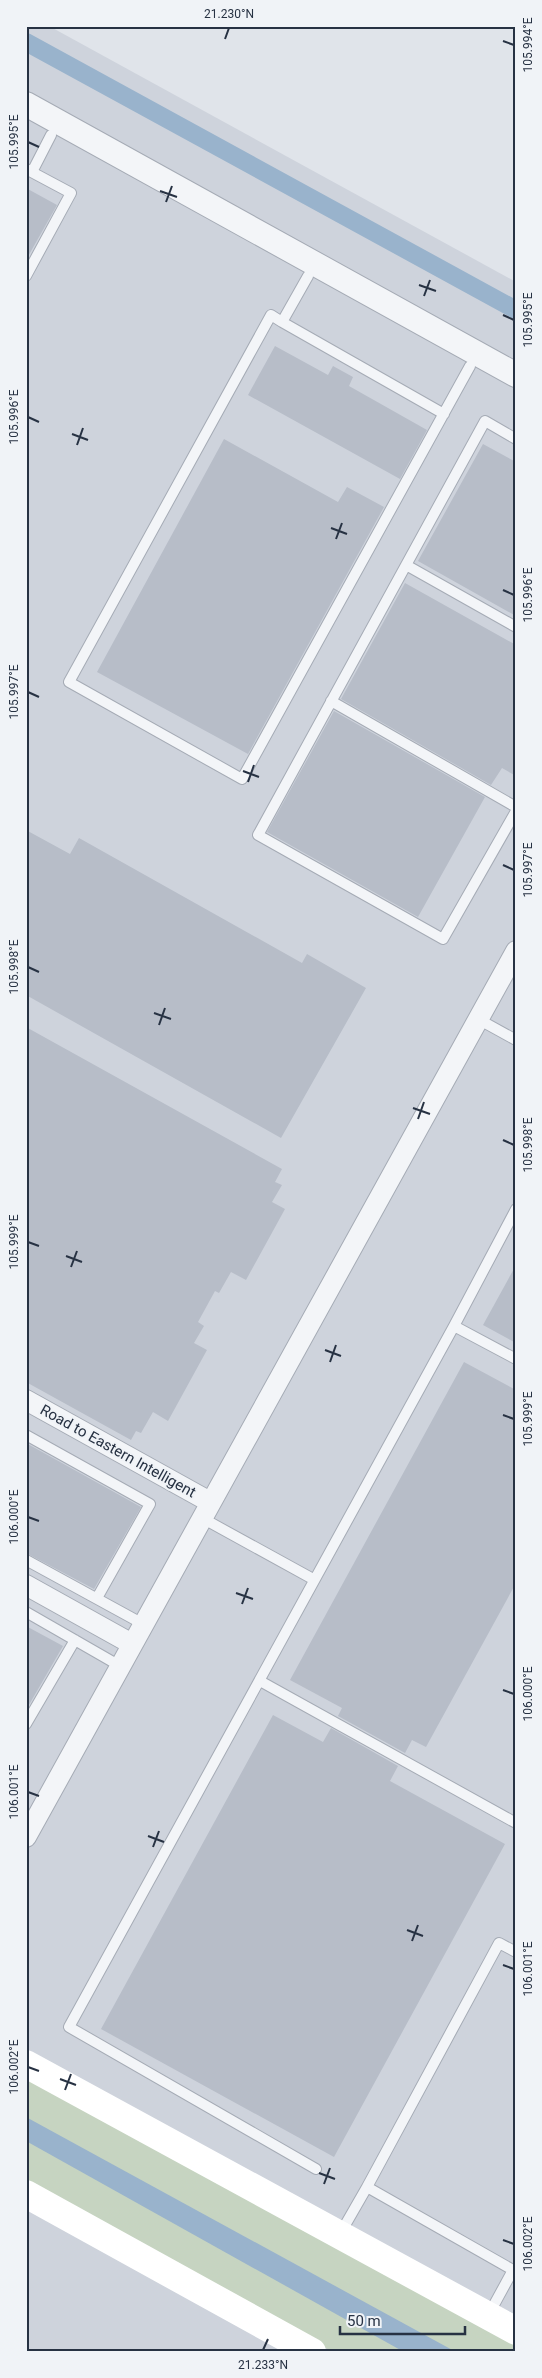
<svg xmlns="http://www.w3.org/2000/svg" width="542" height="2378" font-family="Roboto,sans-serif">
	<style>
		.built { fill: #ced3dc }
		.green { fill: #c6d4c1 }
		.water { fill: #99b3cc }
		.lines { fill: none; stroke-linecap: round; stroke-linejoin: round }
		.canal { stroke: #99b3cc; stroke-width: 18 }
		.building { fill: #b7bdc8 }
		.service-casing { stroke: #a5abb5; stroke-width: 12 }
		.minor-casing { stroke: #a5abb5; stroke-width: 22 }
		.tertiary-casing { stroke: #a5abb5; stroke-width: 26 }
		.service { stroke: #f3f5f8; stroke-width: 10 }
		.minor { stroke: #f3f5f8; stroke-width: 20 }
		.tertiary { stroke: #f3f5f8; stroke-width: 24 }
		.secondary { stroke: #fff; stroke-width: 28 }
		.ticks { fill: none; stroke: #273243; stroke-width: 2 }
		.labels { text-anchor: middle; stroke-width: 4; stroke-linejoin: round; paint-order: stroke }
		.street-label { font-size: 15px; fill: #273243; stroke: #f0f3f7 }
		.neatline { fill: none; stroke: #273243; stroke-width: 2 }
		.ticks-label { font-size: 12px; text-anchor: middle; fill: #273243 }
	</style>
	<rect width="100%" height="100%" fill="#e0e4ea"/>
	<path class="built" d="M26 26H49L516 282V2352H26Z"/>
	<path class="green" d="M26 2078 516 2346V2352H333L26 2183Z"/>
	<path class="water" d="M26 2117 456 2352H404L26 2141Z"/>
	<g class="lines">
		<path class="canal" d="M26 42 516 310"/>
	</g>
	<path class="building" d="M26 188 57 205 26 260Z
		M275 346 328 375 333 366 353 377 349 386 427 430 400 479 248 395Z
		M224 439 338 502 347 487 384 507 248 754 97 672Z
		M483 444 516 462V616L418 561Z
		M405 583 516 645V776L502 768 491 785 341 699Z
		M334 711 485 797 418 917 267 832Z
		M26 830 70 854 79 838 302 963 307 954 366 988 281 1138 26 995Z
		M26 1027 282 1169 275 1182 282 1185 272 1202 285 1209 246 1280 231 1272 219 1293 215 1291 198 1322 204 1326 194 1343 207 1350 168 1421 153 1412 141 1433 136 1431 131 1440 26 1382Z
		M516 1265V1343L483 1325Z
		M464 1362 516 1390V1583L426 1747 412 1740 405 1753 338 1716 342 1708 290 1680Z
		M26 1443 141 1507 94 1589 26 1553Z
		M26 1626 63 1646 26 1710Z
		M273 1715 323 1742 331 1728 398 1766 390 1781 505 1844 334 2157 101 2029Z"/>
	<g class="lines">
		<g class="service-casing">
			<path id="service" d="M26 169 71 193 26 276
				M32 172 51 135
				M308 276 282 322 271 315 69 682 242 779 470 366
				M282 322 444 414
				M516 439 485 421 258 835 443 939 516 811
				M406 565 516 627
				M331 701 516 807
				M478 1019 516 1040
				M454 1326 516 1359
				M26 1435 150 1504 97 1598
				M202 1518 313 1579
				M26 1560 143 1624
				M26 1612 120 1666
				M260 1681 516 1823
				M26 1724 75 1640
				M316 2169 69 2027 454 1326 516 1209
				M367 2187 499 1943 516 1952
				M340 2234 367 2187 513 2270 489 2314"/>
		</g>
		<g class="minor-casing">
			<path id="minor" d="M26 1400 210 1502
				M26 1585 132 1644
				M26 1837 516 951"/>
		</g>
		<g class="tertiary-casing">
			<path id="tertiary" d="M26 104 516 375"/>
		</g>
		<use href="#service" class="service"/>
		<use href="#minor" class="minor"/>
		<use href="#tertiary" class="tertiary"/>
		<path class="secondary" d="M26 2064 516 2331
			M26 2194 312 2352"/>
	</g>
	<path class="ticks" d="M225 39 229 28M503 41 514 45M28 142 39 147M160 191 177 197M166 202 172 186M419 285 436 291M424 296 430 280M503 315 514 320M28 417 39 422M72 434 88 440M77 445 83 428M331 528 347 534M336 539 342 523M503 590 514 595M28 692 39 697M243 771 259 777M248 782 254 765M503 865 514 870M28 967 39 972M154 1013 171 1019M159 1025 165 1008M413 1108 430 1114M418 1119 424 1102M503 1140 514 1145M28 1242 39 1246M66 1256 82 1262M71 1267 77 1251M325 1350 341 1356M330 1362 336 1345M503 1415 514 1419M28 1517 39 1521M236 1593 253 1599M242 1604 248 1588M503 1690 514 1694M28 1792 39 1796M148 1836 164 1842M153 1847 159 1831M407 1930 423 1936M412 1941 418 1925M503 1965 514 1969M28 2067 39 2071M60 2079 76 2085M65 2090 71 2074M319 2173 335 2179M324 2184 330 2168M503 2240 514 2244M263 2350 268 2339"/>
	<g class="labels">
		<g class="street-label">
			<text transform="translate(118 1451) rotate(29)" y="5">Road to Eastern Intelligent</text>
		</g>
	</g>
	<rect width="542" height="2378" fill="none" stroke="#f0f3f7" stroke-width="55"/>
	<path d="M340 2326v8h125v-8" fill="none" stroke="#273243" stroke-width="2.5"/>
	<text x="347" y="2326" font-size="15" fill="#273243" stroke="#f0f3f7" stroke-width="4" paint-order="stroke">50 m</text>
	<rect x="28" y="28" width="486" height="2322" class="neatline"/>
	<g class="ticks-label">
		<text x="229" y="18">21.230°N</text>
		<text transform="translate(528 45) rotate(-90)" y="4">105.994°E</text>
		<text transform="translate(14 142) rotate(-90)" y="4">105.995°E</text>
		<text transform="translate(528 320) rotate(-90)" y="4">105.995°E</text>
		<text transform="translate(14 417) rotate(-90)" y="4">105.996°E</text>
		<text transform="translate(528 595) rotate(-90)" y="4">105.996°E</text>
		<text transform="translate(14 692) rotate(-90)" y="4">105.997°E</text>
		<text transform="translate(528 870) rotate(-90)" y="4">105.997°E</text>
		<text transform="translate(14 967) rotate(-90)" y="4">105.998°E</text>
		<text transform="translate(528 1145) rotate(-90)" y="4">105.998°E</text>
		<text transform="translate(14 1242) rotate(-90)" y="4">105.999°E</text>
		<text transform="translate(528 1419) rotate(-90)" y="4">105.999°E</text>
		<text transform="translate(14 1517) rotate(-90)" y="4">106.000°E</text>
		<text transform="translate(528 1694) rotate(-90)" y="4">106.000°E</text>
		<text transform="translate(14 1792) rotate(-90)" y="4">106.001°E</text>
		<text transform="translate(528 1969) rotate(-90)" y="4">106.001°E</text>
		<text transform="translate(14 2067) rotate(-90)" y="4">106.002°E</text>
		<text transform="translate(528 2244) rotate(-90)" y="4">106.002°E</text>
		<text x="263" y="2369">21.233°N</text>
	</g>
</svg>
